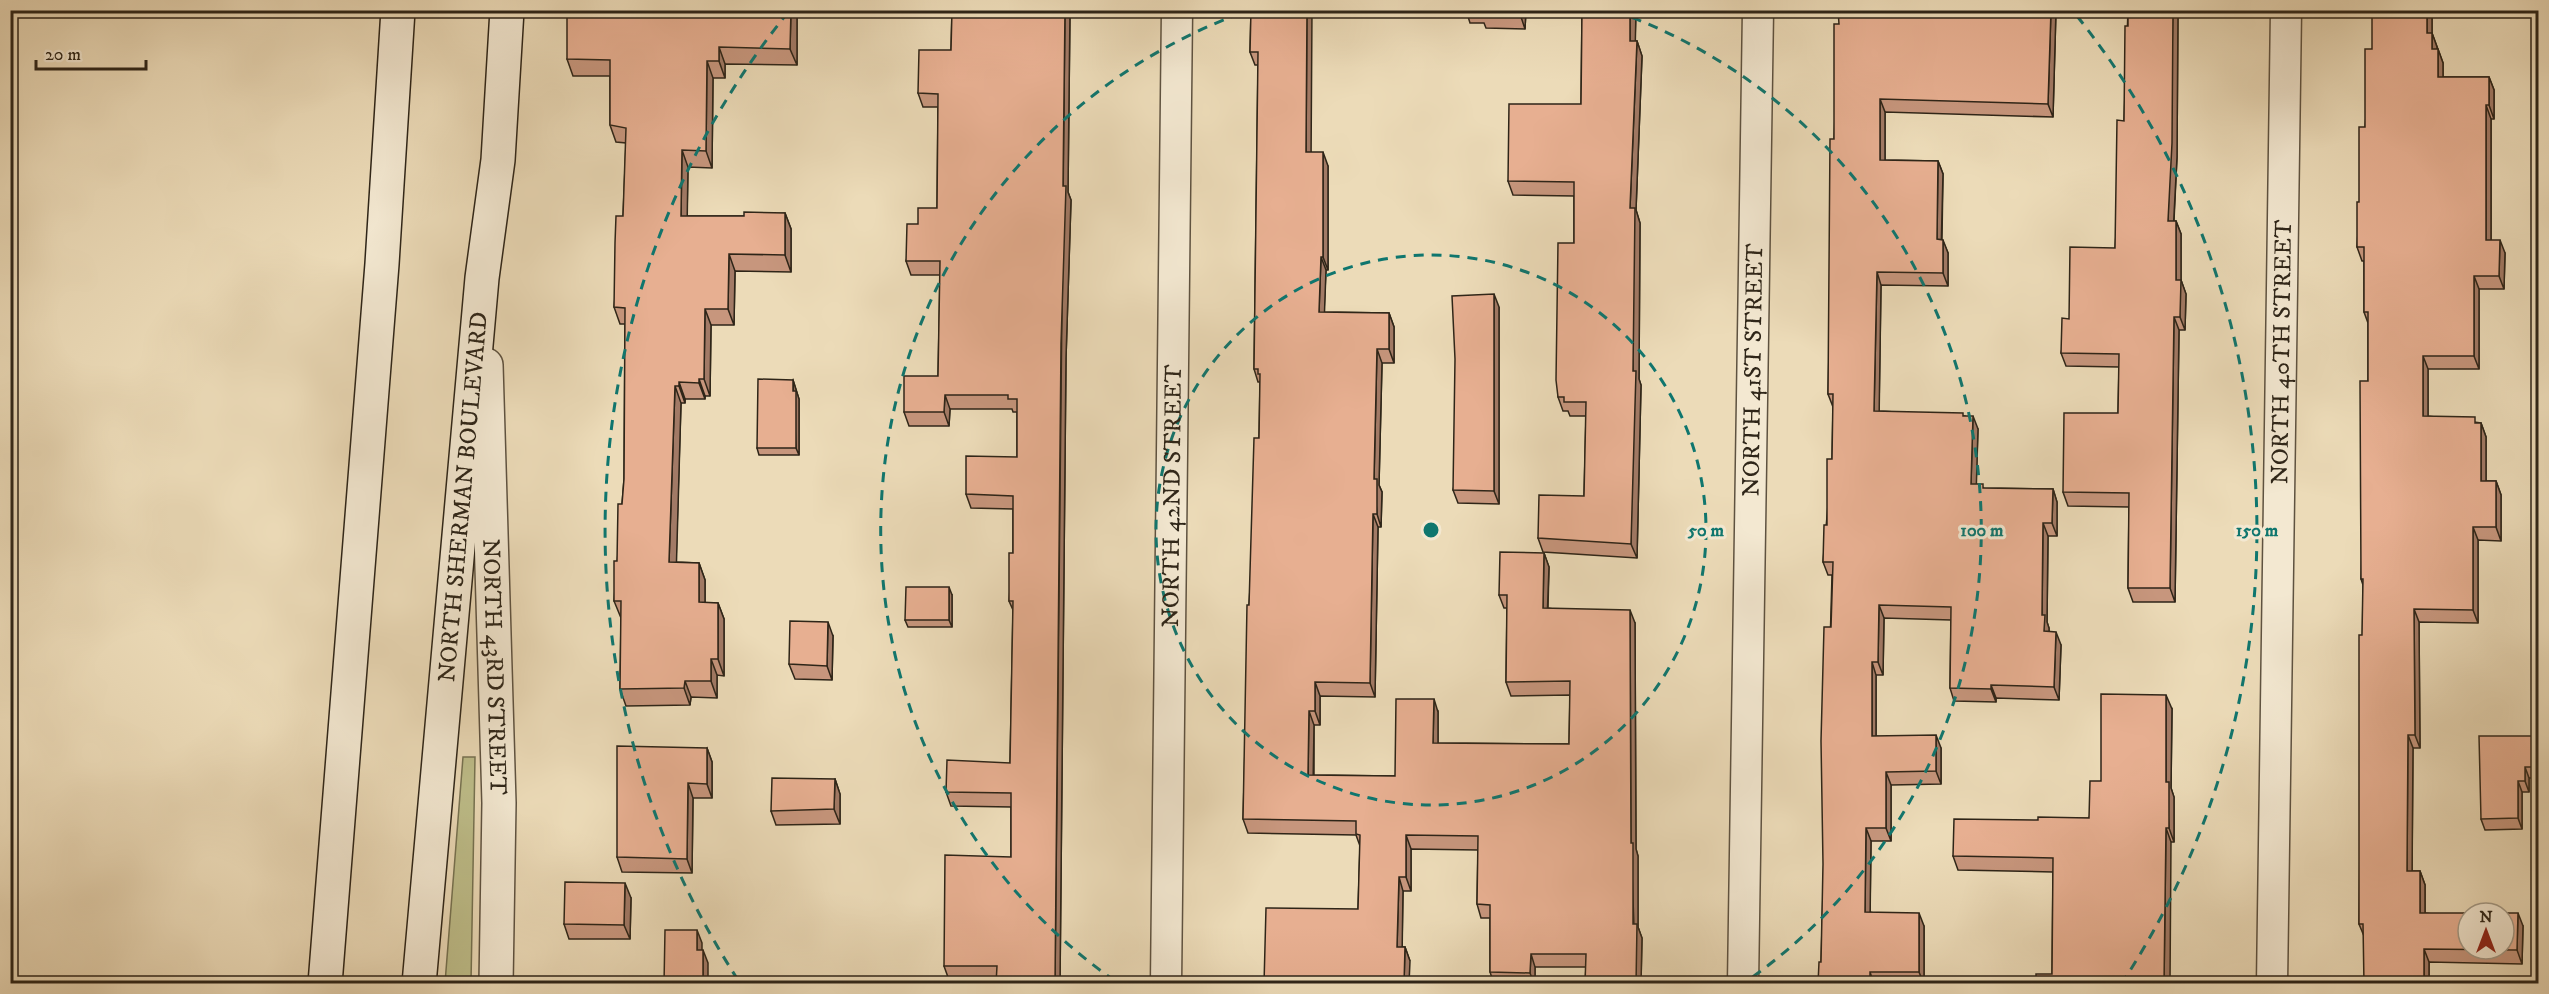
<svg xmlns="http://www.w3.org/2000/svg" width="2549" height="994" font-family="'IM FELL DW Pica',serif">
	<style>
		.green { fill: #bebe8a; stroke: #767251; stroke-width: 1.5 }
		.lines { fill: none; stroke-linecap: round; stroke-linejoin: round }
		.minor-casing { stroke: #5e5240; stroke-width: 33 }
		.tertiary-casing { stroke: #5e5240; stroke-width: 36 }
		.secondary-casing { stroke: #2e2518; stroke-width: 36 }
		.minor { stroke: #f3e8d1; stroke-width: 30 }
		.tertiary { stroke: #f3e8d1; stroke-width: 33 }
		.secondary { stroke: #f3e8d1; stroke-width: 33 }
		.wall { fill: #c7967d; stroke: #2e2518; stroke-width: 1.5 }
		.shaded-wall { fill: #a27a66; stroke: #2e2518; stroke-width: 1.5 }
		.building { fill: #e7af91; stroke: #2e2518; stroke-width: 1.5; fill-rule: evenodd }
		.ring { fill: none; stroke: #0f766e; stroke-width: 3; stroke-dasharray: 10 8 }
		.labels { text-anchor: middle; stroke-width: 6; stroke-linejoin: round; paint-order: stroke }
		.street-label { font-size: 24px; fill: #2e2518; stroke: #f3e8d1 }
		.centre { fill: #0f766e; stroke: #f3e8d1; stroke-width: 3 }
		.ring-label { font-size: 18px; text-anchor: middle; font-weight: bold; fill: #0f766e; stroke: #f3e8d1; stroke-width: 6; stroke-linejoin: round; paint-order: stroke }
	</style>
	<rect width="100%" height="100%" fill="#ecdbb8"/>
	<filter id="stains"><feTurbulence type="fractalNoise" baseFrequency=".00333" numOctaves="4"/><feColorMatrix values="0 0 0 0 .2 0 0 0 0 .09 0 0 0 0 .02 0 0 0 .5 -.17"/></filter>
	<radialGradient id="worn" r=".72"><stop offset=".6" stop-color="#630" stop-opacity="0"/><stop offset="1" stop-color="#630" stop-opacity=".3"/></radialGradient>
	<path class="green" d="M463 757H475L471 983H445Z"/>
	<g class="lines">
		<g class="minor-casing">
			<g id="minor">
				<path id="s1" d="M1166 984 1177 10"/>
				<path id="s2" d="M1743 984 1758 10"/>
				<path id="s3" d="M2272 984 2286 10"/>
			</g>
		</g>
		<g class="tertiary-casing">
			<g id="tertiary">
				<path id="s4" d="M486 365 499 803 496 984"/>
			</g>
		</g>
		<g class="secondary-casing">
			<g id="secondary">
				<path d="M325 984 382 264 398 10"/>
				<path id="s5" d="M419 984 482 278 498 160 507 10"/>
			</g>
		</g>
		<use href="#minor" class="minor"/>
		<use href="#tertiary" class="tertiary"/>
		<use href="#secondary" class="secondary"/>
	</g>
	<path class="wall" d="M797 10V65L725 64V78H713L712 168 688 167 687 216H744L785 213 791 229V272L735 271 734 325H711L710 396H705V399H685V403H681L676 562 699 563 705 580V603H718L724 619V676L717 675V698L691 697 690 705 626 706 620 689 621 618 614 601 622 504 624 479 625 324H620L614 307 623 216 626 143 616 142 610 125V76H573L567 59Z
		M952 10H1070L1068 192 1071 200 1066 358 1060 984H996V980H949L944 966 1011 857V807L951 806 946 792 1010 763 1013 610 1009 601 1013 553V509L971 508 966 494 1017 457V412H1013L1012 409H950L949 426H909L904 412 938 376 940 275H911L906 261 918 224 937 208 938 107H923L918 93 951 50Z
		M1251 10 1311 152 1328 166V270H1326L1324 312 1389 313 1394 327V363H1382L1379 485 1382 492 1381 527H1378L1375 697 1320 696V725H1314V775L1395 776 1438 712V743L1569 744 1570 695 1511 696 1506 682 1507 608H1504L1499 595 1544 553 1549 567 1548 608 1635 623 1636 849 1638 856V927L1642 938 1641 984H1585L1586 967H1535V984H1494L1490 972V918H1481L1477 904 1478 850 1411 849V891H1403L1402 947H1405L1410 961 1358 909 1360 846 1356 835 1248 833 1243 819 1249 605 1259 438 1260 382H1258L1254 369 1258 65H1255L1250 52Z
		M1466 10H1526L1525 29 1486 28 1484 23H1470Z
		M1582 10H1636L1635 41H1637L1642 56 1636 210 1640 223 1639 379 1641 385 1637 558 1543 552 1538 538 1584 496 1586 416H1570L1568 411H1563L1558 397 1574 243V196L1513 195 1508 181 1581 104Z
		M2056 10 2053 117 1885 112V160L1938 161 1943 174 1942 239 1948 253V286L1881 285 1879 411 1965 416 1978 429 1976 484 1984 488 2053 489 2057 502V536H2048L2047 622 2049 628V631L2061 645 2059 700 1996 698V702L1954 701 1950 688 1951 620 1884 618 1883 675H1876V736L1941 748V784L1891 785V841H1871L1870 912 1924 926V984H1818L1821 962 1832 575H1828L1823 562 1832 459 1833 407 1828 394 1834 139 1839 24Z
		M2128 10H2178L2177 157 2174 221H2176L2181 234V280L2186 294 2185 330H2179L2175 602H2133L2128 588 2129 507 2068 506 2063 492 2118 413 2119 367 2066 366 2061 353 2069 319 2115 248 2124 121Z
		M2432 15V33L2443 63V77H2489L2494 90V119H2491V240L2505 253 2504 289H2479V369H2428V416L2481 423 2486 437V481H2496L2501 495V541L2478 540V623L2419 622 2420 748H2413L2412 871H2420L2425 885V913L2523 926 2522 964 2429 962V984L2364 936 2359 924 2363 585 2361 579 2368 381V323L2364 312V261H2362L2357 247 2365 127 2372 49Z
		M1499 307V504L1458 503 1453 490Z
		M793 380 799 399V455H759L757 448Z
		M952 595V627H908L905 620Z
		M833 636 832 680 795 679 789 664Z
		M2172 709 2171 788 2174 797V842H2171L2052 974 2053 872 1958 870 1953 856 2038 820 2089 818 2101 781Z
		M2538 736V778H2529V792H2522V829L2485 830 2481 819Z
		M707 748 712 762V798H693L692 873 622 872 617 857Z
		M835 779 840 794V824L776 825 771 811Z
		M631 898 630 939H569L564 924Z"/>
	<path class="shaded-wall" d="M791 10H797V65L790 49Z
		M1065 10H1070L1068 192 1071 200 1066 358 1060 984H1055Z
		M1307 10H1312L1311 165 1306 152Z
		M1520 10H1526L1525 29 1520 14Z
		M1630 10H1636L1635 56 1630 41Z
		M2051 10H2056L2053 117 2048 104Z
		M2173 10H2178L2177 157 2173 234 2168 221Z
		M2427 10H2431L2432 15V47L2427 33Z
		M2432 33 2437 47V63L2432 49Z
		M1637 41 1642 56 1636 210 1640 223 1639 379 1641 385 1637 558 1631 544 1633 371 1630 208Z
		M719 47 725 64V78L719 61Z
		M2438 49 2443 63V90L2438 77Z
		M707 61 713 78 712 168 706 151Z
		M2489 77 2494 90V119L2489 105Z
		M1880 99 1885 112V173L1880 160Z
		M2486 105 2491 119V253L2486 240Z
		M682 150 688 167 687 232 681 216Z
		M1323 152 1328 166V270L1323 257Z
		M1938 161 1943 174 1941 253 1937 239Z
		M785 213 791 229V272L785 255Z
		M2176 221 2181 234V280L2186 294 2185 330 2180 317 2176 280Z
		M1943 240 1948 253V286L1943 273Z
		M2500 240 2505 253 2504 289 2499 276Z
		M729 254 735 271 734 325 728 309Z
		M1321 257 1326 270 1324 326 1319 312Z
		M1877 272 1881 285 1879 424 1874 411Z
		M2474 276 2479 289V369L2474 356Z
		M1494 294 1499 307V504L1494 491Z
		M705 309 711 325 710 396 704 379Z
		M1389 313 1394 327V363L1389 349Z
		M2174 317 2179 330 2175 602 2170 588Z
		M1377 349 1382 363 1379 485 1382 492 1381 527 1377 514 1374 479Z
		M2423 356 2428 369V430L2423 416Z
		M699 379 705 396V399L699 383Z
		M793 380 799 399V455L796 448Z
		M679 382 685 399V403L679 386Z
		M675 386 681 403 676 579 669 562Z
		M945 395 950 409 949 426 944 412Z
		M1973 416 1978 429 1976 497 1971 484Z
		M2481 423 2486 437V495L2481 481Z
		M2496 481 2501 495V541L2496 527Z
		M2053 489 2057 502V536L2052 523Z
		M1373 514 1378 527 1375 697 1370 683Z
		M2043 523 2048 536 2047 622 2049 628V644L2044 631 2042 615Z
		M2473 527 2478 540V623L2473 610Z
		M1544 553 1549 567 1547 621 1543 608Z
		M699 563 705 580V619L699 602Z
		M949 587 952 595V627L949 620Z
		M718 603 724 619V676L718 659Z
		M1879 605 1884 618 1883 675 1878 662Z
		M2414 609 2419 622 2420 748 2415 735Z
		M1630 610 1635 623 1636 849 1638 856V927L1642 938 1641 984H1636L1631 843Z
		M828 622 833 636 832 680 827 666Z
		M2056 632 2061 645 2059 700 2054 687Z
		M711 659 717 675V698L711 681Z
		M1872 662 1876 675V749L1872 736Z
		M685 681 691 697 690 705 684 688Z
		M1315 682 1320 696V725L1315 711Z
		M1991 685 1996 698V702L1991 689Z
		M2166 695 2172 709 2171 788 2174 797V842L2169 828 2166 782Z
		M1434 699 1438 712V756L1433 743Z
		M1309 711 1314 725 1313 788 1308 775Z
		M1936 735 1941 748V784L1936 771Z
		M2408 735 2413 748 2412 885 2407 871Z
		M707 748 712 762V798L707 784Z
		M2525 767 2529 778V792L2525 781Z
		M1886 772 1891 785V841L1886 828Z
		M835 779 840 794V824L834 809Z
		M2518 781 2522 792V829L2518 818Z
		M688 783 693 798 692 873 687 859Z
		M1866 828 1871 841 1870 925 1865 912Z
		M2166 828 2171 842 2170 984H2164Z
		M1406 835 1411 849V891L1406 877Z
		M2420 871 2425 885V926L2420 913Z
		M1399 877 1403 891 1402 960 1397 947Z
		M625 883 631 898 630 939 624 925Z
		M1919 913 1924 926V984L1919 972Z
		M2518 913 2523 926 2522 964 2517 950Z
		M697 930 702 943V963L697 950Z
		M1405 947 1410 961 1409 984H1404Z
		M2424 949 2429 962V984H2424Z
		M703 950 708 963V984H703Z
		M1531 954 1535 967V984H1534L1530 973Z
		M1870 972 1874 984H1870Z"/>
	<path class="building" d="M567 10H791L790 49 719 47V61H707L706 151 682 150 681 216H744V212L785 213V255L729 254 728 309H705L704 379H699V383L679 382V386H675L669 562 699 563V602L718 603V659H711V681H685L684 688 620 689 621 601H614V561H617L618 504H622L624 479 625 308 614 307 615 243 616 216H623L626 128 610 125V60L567 59Z
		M952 10H1065L1063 186H1066L1061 344 1055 984H996L997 966H944L945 855 1011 857V793L946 792 947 760 1010 763 1013 601H1009V553H1013V496L966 494V456L1017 457V399H1008V395H945L944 412H904V376H938L940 261H906L907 224H918V208H937L938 94 918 93 919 50H951Z
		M1251 10H1307L1306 152H1323V257H1321L1319 312 1389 313V349H1377L1374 479H1377V514H1373L1370 683 1315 682V711H1309L1308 775 1395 776 1396 699H1434L1433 743 1569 744 1570 681 1506 682 1507 595H1499L1500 552 1544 553 1543 608 1630 610 1631 843H1633V924H1637L1636 984H1585L1586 954H1531L1530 973 1490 972V905L1477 904 1478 836 1406 835V877H1399L1397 947H1405L1404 984H1264L1266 908 1358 909 1360 835 1356 834V821L1243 819 1247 605H1249L1254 438H1259L1260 374H1258V369H1254L1258 52H1250Z
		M1481 10H1520V14H1481Z
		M1582 10H1630V41H1637L1630 208H1635L1633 371H1636L1631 544 1538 538 1539 495 1584 496 1586 402H1564V397H1558L1556 380 1558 243H1574V182L1508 181 1509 104H1581Z
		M1838 10H2051L2048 104 1880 99V160L1938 161 1937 239 1943 240V273L1877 272 1874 411 1963 413V416H1973L1971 484H1983V488L2053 489 2052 523H2043L2042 615H2045L2044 631 2056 632 2054 687 1991 685V689L1950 688 1951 607 1879 605 1878 662H1872V736L1936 735V771L1886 772V828H1866L1865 912 1919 913V972H1870V984H1818L1819 962H1821L1823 864 1821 741 1824 627H1831L1833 562H1823L1824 525H1827V459H1832L1833 394H1828L1830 139H1834V24H1839Z
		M2128 10H2173L2172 143 2168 221H2176V280H2181L2180 317H2174L2170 588H2128L2129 493 2063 492 2064 413H2118L2119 354 2061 353 2062 318 2069 319 2070 247 2115 248 2117 120 2124 121 2125 26H2128Z
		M2372 10H2427V33H2432V49H2438V77H2489V105H2486V240H2500L2499 276H2474V356H2423V416L2475 417V423H2481V481H2496V527H2473V610L2414 609 2415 735H2408L2407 871H2420V913H2518L2517 950 2424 949V984H2364L2363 924H2359V635H2362L2363 579H2361L2360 381H2368V312H2364V247H2357V202H2359V127H2365V49H2372ZM2468 913H2504V949H2468Z
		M1494 294V491L1453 490 1455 359 1452 296Z
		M758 379 793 380V391H796V448H757Z
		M906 587H949V620H905Z
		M790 621 828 622 827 666 789 664Z
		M2101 694 2166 695V782H2169V828H2166L2164 984H2036V974H2052L2053 858 1953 856 1954 819 2038 820V817L2089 818 2090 781H2101Z
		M2479 736H2538V767H2525V781H2518V818L2481 819Z
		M617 746 707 748V784L688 783 687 859 617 857Z
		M772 778 835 779 834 809 771 811Z
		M565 882 625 883 624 925 564 924Z
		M665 930H697V950H703V984H664Z"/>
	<g class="ring">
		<circle cx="1431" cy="530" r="275"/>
		<path d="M1115 981A551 551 0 0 1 1247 11M1615 11A551 551 0 0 1 1747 981"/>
		<path d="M738 980A826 826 0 0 1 785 16M2077 16A826 826 0 0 1 2124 980"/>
	</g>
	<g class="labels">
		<g class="street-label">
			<text dy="8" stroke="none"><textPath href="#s3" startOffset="632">NORTH 40TH STREET</textPath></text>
			<text dy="8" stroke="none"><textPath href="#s2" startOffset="614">NORTH 41ST STREET</textPath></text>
			<text dy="8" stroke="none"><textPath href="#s5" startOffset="489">NORTH SHERMAN BOULEVARD</textPath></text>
			<text dy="8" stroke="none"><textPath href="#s1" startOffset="488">NORTH 42ND STREET</textPath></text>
			<text dy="8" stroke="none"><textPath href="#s4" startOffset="302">NORTH 43RD STREET</textPath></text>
		</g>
	</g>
	<circle cx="1431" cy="530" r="9" class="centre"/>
	<g class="ring-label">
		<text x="1706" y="536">50 m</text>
		<text x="1982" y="536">100 m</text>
		<text x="2257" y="536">150 m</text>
	</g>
	<rect width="2549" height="994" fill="none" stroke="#ecdbb8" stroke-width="36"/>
	<rect x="12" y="12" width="2525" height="970" fill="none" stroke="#2e2518" stroke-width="3"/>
	<rect x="18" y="18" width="2513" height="958" fill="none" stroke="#2e2518" stroke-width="1.5"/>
	<g transform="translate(2486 931)"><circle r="28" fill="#f3e8d1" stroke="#a49a87" stroke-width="1.5"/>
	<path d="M0-4.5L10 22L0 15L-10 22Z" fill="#8f2418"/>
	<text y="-9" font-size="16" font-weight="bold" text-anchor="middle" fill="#2e2518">N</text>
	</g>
	<path d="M36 60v9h110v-9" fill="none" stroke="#2e2518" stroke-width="3"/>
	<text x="45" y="60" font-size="18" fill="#2e2518" stroke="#f3e8d1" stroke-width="4.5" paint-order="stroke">20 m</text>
	<rect width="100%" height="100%" filter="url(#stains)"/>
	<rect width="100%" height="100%" fill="url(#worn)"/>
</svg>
